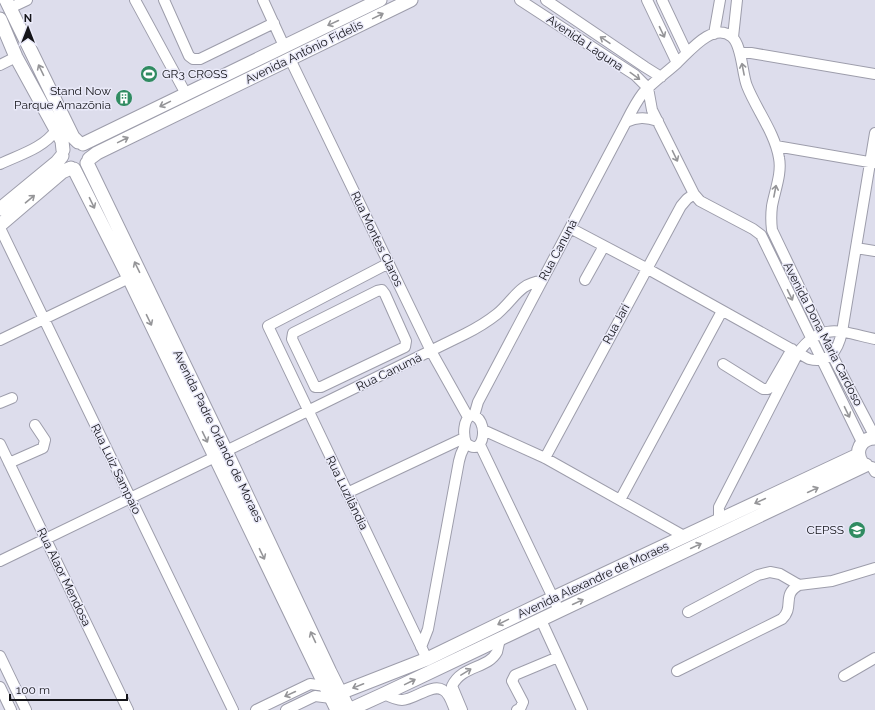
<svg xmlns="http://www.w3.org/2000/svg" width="875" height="710" font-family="Raleway,sans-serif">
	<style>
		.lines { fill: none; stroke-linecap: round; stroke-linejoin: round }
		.minor-casing { stroke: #9d9dab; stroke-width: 12 }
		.major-casing { stroke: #9d9dab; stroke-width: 15 }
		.minor { stroke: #fff; stroke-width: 10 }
		.major { stroke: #fff; stroke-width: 13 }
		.oneway { stroke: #959598 }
		.labels { text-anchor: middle; stroke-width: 3; stroke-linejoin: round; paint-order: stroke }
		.street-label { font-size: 12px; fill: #141419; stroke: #eaeaf9 }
		.poi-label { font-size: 12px; fill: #141419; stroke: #eaeaf9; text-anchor: end }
	</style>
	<rect width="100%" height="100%" fill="#ddddec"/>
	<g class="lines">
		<g class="minor-casing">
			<path id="minor" d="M135 0 186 94
				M164 0 189 56 193 59H200L274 23
				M263 0 284 46
				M520 0 635 75 648 88
				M546 0 645 67 661 77
				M647 0 677 63
				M662 0 687 53
				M10 8 27 0
				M714 34 720 0
				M733 37 737 0
				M740 53H751L875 74
				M290 59 431 351 468 417
				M0 65 16 57
				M648 88 652 110 694 194 700 201 753 229 761 235 862 442
				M626 122C637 117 646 117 658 121
				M776 146 875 163
				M0 164C19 155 44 148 56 130
				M0 228 233 710
				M570 228 646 268 809 359C830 364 838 350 842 332L875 133
				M856 248 875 251
				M389 263 268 326 427 659
				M585 280 604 246
				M382 290 385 294 406 341 405 347 321 387H315L292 339 293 333 377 291Z
				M0 340 129 278
				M723 364 763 389H768L770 387 792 349
				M0 403 12 398
				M471 415C490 417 485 460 466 443 463 435 463 420 471 415Z
				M474 416 478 402 626 122C631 112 636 102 643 93 653 82 666 73 677 63 689 52 713 21 732 37 742 45 742 74 747 86 756 109 775 133 779 158 782 173 775 190 772 206 771 214 771 222 772 230L832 355 875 437
				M483 430 545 458 684 536
				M0 444 128 710
				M480 445 556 604
				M226 451 465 334C477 328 487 322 497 314 514 300 519 283 542 281
				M545 458 681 206 687 199 694 194
				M9 463 43 448 45 440 35 425
				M872 467 875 472
				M347 493 464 438
				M620 500 722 311
				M719 520V507L798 353C821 321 842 332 875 339
				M0 561 215 457
				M688 612 758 575 770 572 780 574 799 585 832 581 875 568
				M421 647 428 629 459 461 461 454 466 443
				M0 656 26 710
				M558 657 582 710
				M677 671 782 619C795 607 781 595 799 585
				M844 676 875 658
				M0 687 11 710
				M384 694C390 697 396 700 402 700 414 700 432 683 443 690 449 693 452 703 454 708
				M256 710 310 684 326 686
				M286 710 315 696 331 698
				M462 710 452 686C462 665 488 669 497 652 498 648 499 643 500 639
				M517 710 520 709 523 702 512 681 515 675 558 657 541 620"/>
		</g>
		<g class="major-casing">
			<path id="major" d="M6 0 73 137 78 142
				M0 19 16 57 56 130 62 141 63 150
				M83 144 380 0
				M89 159 97 153 411 0
				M87 163 226 451 330 672 349 710
				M74 169 129 278 337 710
				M0 209 57 162 62 156
				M0 225 62 172 71 168
				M862 463C854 451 861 438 875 438
				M333 690 340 693 427 659 553 598 858 455
				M349 710 384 694 866 465"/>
		</g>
		<use href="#minor" class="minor"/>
		<use href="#major" class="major"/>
	</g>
	<defs><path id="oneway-shaft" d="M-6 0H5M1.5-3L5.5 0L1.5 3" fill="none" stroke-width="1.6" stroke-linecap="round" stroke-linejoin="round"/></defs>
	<g class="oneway">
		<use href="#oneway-shaft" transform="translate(378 16) rotate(-26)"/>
		<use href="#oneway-shaft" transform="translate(333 23) rotate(155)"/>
		<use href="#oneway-shaft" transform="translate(662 32) rotate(64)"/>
		<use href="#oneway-shaft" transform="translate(605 40) rotate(-146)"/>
		<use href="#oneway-shaft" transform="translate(743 69) rotate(-101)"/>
		<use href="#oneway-shaft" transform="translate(41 70) rotate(-116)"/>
		<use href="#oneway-shaft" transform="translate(635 76) rotate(36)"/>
		<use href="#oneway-shaft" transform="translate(165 104) rotate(154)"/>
		<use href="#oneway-shaft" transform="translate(123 140) rotate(-26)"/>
		<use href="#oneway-shaft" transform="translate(675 156) rotate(64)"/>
		<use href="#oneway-shaft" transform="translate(775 191) rotate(-79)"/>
		<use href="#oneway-shaft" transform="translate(30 199) rotate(-40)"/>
		<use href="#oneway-shaft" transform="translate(92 203) rotate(64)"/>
		<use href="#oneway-shaft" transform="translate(137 267) rotate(-116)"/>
		<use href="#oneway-shaft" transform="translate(790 295) rotate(64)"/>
		<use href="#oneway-shaft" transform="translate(149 320) rotate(64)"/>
		<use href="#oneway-shaft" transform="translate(847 412) rotate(64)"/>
		<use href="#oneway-shaft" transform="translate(205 437) rotate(64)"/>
		<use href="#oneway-shaft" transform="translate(813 490) rotate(-25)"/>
		<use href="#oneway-shaft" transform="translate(760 501) rotate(155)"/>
		<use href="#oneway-shaft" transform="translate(696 546) rotate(-25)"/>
		<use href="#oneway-shaft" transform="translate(262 554) rotate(64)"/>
		<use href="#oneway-shaft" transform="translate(578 602) rotate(-25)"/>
		<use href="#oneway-shaft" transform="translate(503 622) rotate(154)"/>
		<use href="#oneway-shaft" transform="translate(313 637) rotate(-115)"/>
		<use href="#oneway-shaft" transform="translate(466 672) rotate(-31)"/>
		<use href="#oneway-shaft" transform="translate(410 682) rotate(-26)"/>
		<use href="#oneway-shaft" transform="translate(358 686) rotate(158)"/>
		<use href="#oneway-shaft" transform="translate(290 694) rotate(155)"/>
	</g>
	<defs>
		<g id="stadium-disc" transform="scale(0.9)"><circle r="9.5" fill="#308b61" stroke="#eaeaf9"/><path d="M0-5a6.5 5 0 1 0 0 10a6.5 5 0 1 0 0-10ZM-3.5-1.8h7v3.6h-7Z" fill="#fff"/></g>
		<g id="building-disc" transform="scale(0.9)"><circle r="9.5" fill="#308b61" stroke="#eaeaf9"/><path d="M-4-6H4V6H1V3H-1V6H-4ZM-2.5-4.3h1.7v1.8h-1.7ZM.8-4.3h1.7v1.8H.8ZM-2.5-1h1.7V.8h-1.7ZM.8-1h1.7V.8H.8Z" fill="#fff"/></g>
		<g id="school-disc" transform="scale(0.9)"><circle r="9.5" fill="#308b61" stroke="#eaeaf9"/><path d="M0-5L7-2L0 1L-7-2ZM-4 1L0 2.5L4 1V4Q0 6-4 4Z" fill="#fff"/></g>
	</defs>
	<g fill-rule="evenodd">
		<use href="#stadium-disc" x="149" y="74"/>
		<use href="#building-disc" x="124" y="98"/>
		<use href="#school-disc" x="857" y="530"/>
	</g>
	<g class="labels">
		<g class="street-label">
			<text transform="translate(585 43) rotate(34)" y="4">Avenida Laguna</text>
			<text transform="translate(304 52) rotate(-26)" y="4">Avenida Antônio Fidelis</text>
			<text transform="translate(377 239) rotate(64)" y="4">Rua Montes Claros</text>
			<text transform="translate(558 250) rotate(-62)" y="4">Rua Canuná</text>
			<text transform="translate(616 324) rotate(-62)" y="4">Rua Jari</text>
			<text transform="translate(823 334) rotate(63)" y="4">Avenida Dona Maria Cardoso</text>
			<text transform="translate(389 372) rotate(-26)" y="4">Rua Canumá</text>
			<text transform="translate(218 436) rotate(64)" y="4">Avenida Padre Orlando de Moraes</text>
			<text transform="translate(116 469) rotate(64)" y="4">Rua Luiz Sampaio</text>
			<text transform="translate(347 493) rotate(64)" y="4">Rua Luzilândia</text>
			<text transform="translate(64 577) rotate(64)" y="4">Rua Alaor Mendosa</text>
			<text transform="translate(593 580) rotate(-25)" y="4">Avenida Alexandre de Moraes</text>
		</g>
		<g class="poi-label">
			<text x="162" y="78" text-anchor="start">GR3 CROSS</text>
			<text x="111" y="95">Stand Now<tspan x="111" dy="14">Parque Amazõnia</tspan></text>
			<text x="844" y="534">CEPSS</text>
		</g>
	</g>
	<g transform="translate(28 28)" stroke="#eaeaf9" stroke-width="3" paint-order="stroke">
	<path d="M0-3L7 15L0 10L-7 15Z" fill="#141419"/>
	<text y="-6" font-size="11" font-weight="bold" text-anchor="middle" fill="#141419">N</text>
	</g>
	<path d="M10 694v6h117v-6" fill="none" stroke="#141419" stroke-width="2"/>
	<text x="16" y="694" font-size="12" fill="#141419" stroke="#eaeaf9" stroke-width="3" paint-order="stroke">100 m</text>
</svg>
